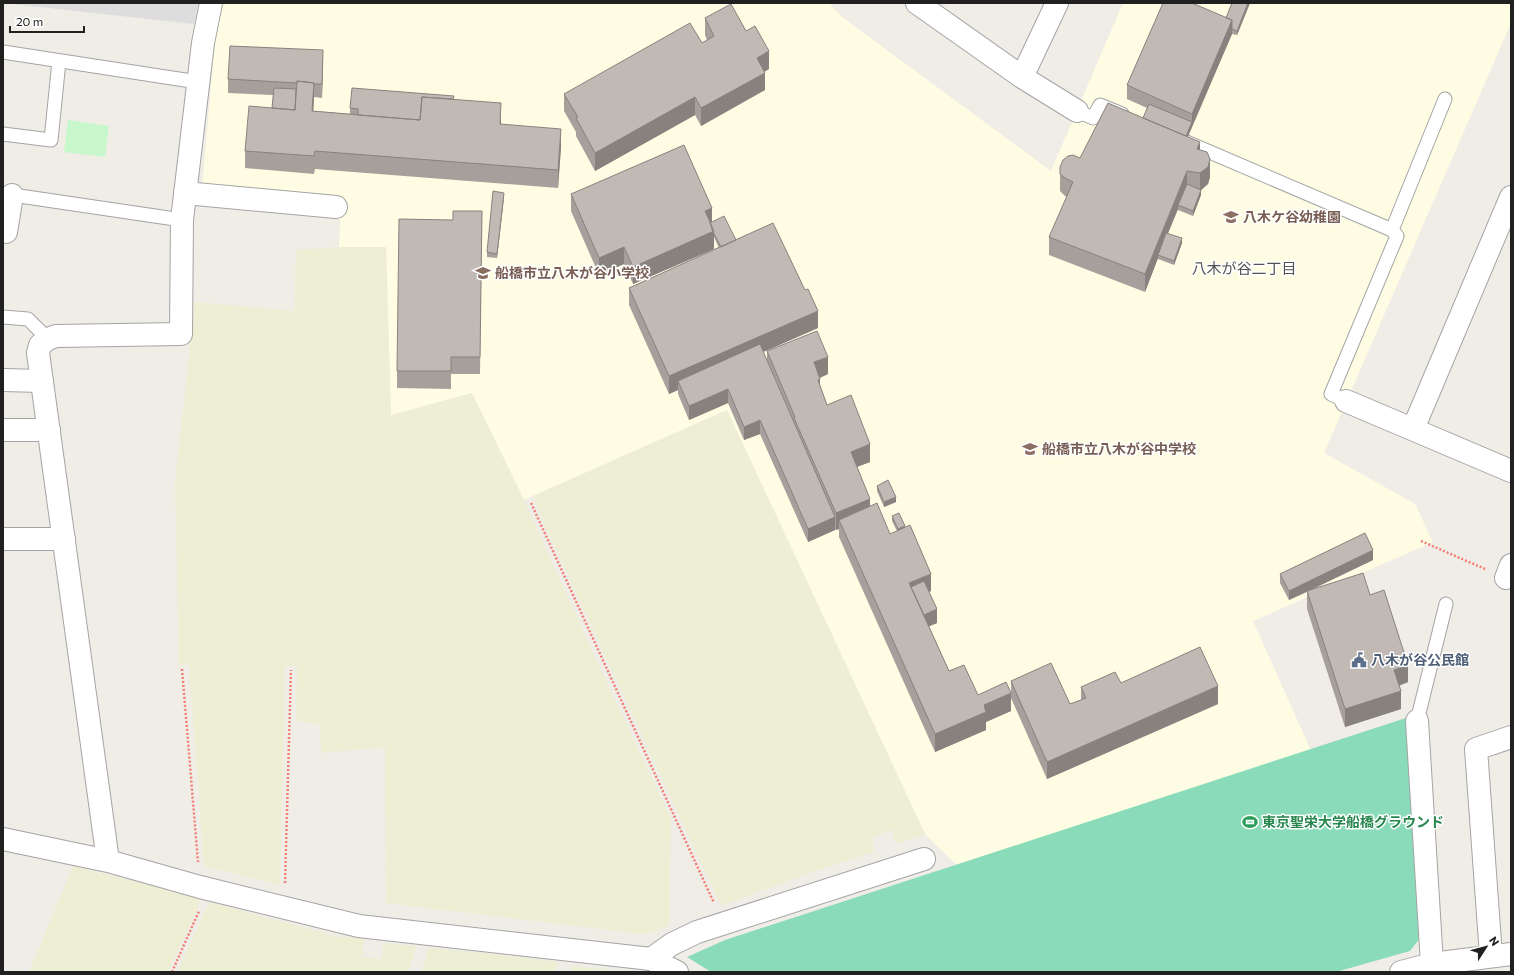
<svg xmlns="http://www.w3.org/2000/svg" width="1514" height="975" font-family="Commissioner,'Noto Sans JP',sans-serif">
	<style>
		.residential { fill: #dedddd }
		.education { fill: #fefde3 }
		.farmland { fill: #edeed4 }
		.park { fill: #c7f7ca }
		.pitch { fill: #8adbb9 }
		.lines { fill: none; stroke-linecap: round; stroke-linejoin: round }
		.service-casing { stroke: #a4a4a4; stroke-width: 15 }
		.minor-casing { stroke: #a4a4a4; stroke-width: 24 }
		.tertiary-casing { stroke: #a4a4a4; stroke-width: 24 }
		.path { stroke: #f37e75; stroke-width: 2.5; stroke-dasharray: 2 2; stroke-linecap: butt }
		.service { stroke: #fff; stroke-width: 13 }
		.minor { stroke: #fff; stroke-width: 22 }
		.tertiary { stroke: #fff; stroke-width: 22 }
		.wall { fill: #a69f9b }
		.shaded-wall { fill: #87827e }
		.building { fill: #c1b9b4; stroke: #87827e }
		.labels { text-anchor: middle; stroke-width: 3; stroke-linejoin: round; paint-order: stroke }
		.education-label { font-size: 14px; font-weight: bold; fill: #785e54; stroke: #fff; text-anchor: start }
		.service-label { font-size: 14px; font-weight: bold; fill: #4e5e75; stroke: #fff; text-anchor: start }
		.leisure-label { font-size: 14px; font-weight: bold; fill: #27864d; stroke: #fff; text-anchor: start }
		.neighbourhood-label { font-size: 15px; fill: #535353; stroke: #fff }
	</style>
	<rect width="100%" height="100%" fill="#f0ede7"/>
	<path class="residential" d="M3 3H198L194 24Z"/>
	<path class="education" d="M223 3H829L842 17 1051 171 1123 3H1511V23L1324 453 1415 504 1433 542 1253 621 1312 753 968 876 925 834 727 410 524 500 472 393 391 416 386 247H339L341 202 202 188 215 41Z"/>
	<path class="farmland" d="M339 247H386L391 415 472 393 524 500 595 657 671 819 669 926 655 931 643 934 386 903 385 747 321 753 320 724 296 721 297 666H285L280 885 204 866 189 665H179L175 482 195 302 294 311 296 250Z
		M727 410 925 834 896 844 892 830 873 837 874 852 812 872 721 906 545 526 533 496Z
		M73 866 202 898 168 972H29Z
		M209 902 338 937 364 938 362 957 381 959 383 943 417 946 408 972H177Z
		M429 948 503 955 559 962 553 972H421Z
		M572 966H573L629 972H569Z"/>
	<path class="park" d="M68 120 109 126 105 157 64 152Z"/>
	<path class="pitch" d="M1406 718 1421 937 1410 951 1336 972H711L687 957 725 940Z"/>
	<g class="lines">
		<g class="service-casing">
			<path id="service" d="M3 52 198 82
				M1077 111 1093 118 1100 105 1122 114
				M3 134 51 140 59 61
				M1184 141 1392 230 1397 236 1331 394 1346 401
				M6 194 182 220
				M1392 230 1445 99
				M3 317 28 319 48 339
				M1417 721 1446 604"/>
		</g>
		<g class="minor-casing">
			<path id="minor" d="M917 3 1022 77 1077 111
				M1022 77 1057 3
				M185 193 336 207
				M6 232 12 195
				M3 380 42 381
				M1346 401 1511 471
				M1413 429 1511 197
				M3 430H49
				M3 539H64
				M1506 578 1511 565
				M1417 721 1432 964
				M1491 956 1476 749 1511 737
				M651 959 672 944 697 932 924 859"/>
		</g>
		<g class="tertiary-casing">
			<path id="tertiary" d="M3 839 108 861 200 887 359 926 651 959 677 972
				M108 861 38 353 40 345 48 339 56 336 181 334 182 220 203 43 211 3
				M1401 972 1432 964 1511 954"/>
		</g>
		<path class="path" d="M531 503 714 903
			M1421 541 1485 569
			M182 669 198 862
			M285 883 291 670
			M172 972 199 911"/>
		<use href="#service" class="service"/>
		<use href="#minor" class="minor"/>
		<use href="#tertiary" class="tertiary"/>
	</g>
	<path class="wall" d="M1232 3H1250L1237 35 1232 34 1188 137 1200 149 1210 177 1208 184 1201 190V195L1193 216 1178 210V209L1168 233 1182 243 1174 265 1158 259V258L1145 292 1049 255V237L1067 197 1065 196 1060 191V167L1080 158 1143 118 1147 108 1127 99V85L1226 18Z
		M705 18 746 31 769 69 764 72 765 90 701 126 695 115 595 171 576 136V132L564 111V94L702 43 707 40 705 35Z
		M323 63 322 98 314 97 313 111 350 114V108L454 99 501 120V124L561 147 558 188 315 169 314 174 245 168V151L272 108 273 95 228 93V79Z
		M571 194 712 223 736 240 818 328 763 352 767 360V351L828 374 820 378V386L827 405 870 462 857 467 870 506 890 534 897 531 892 521V516L905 527 931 591 929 592 937 623 929 626 949 671 978 695 1011 711 986 722V730L935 752 839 537V529L836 530 835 529V530L808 542 760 434 744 440 728 403 689 420 678 394V390L669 394 629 305V288L719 248 714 237V249L633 284 624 264 599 275 571 211Z
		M504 197 497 258 487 257V252Z
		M482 211 480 374H451V389L397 388V371L453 220Z
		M877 486 896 502 884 507 877 491Z
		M1373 560 1309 591 1370 595 1408 682 1399 686 1401 709 1345 727 1307 609V592L1289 600 1280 583V574Z
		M1011 681 1070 704 1081 700V687L1121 683 1218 704 1047 779 1011 698Z"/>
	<path class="shaded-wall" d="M1248 3H1250L1237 35V31Z
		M1232 20V34L1181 152V147L1192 122V114Z
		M323 50V63L322 98V84Z
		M769 51V69L757 76V58Z
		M765 73V90L701 126V108Z
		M314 83V100L312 129V111Z
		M695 97V115L595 171V153Z
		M501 103V120L500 142V124Z
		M561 129V147L558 188V170Z
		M1200 142V159L1197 149Z
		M1210 159V177L1208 184 1200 191V173Z
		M1187 171V189L1178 205V209L1159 255H1158V258L1145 292V274Z
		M1201 190V195L1193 216V211Z
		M504 193V197L497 258V254Z
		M712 208V226L709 224 705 211Z
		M714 231V249L633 284V267Z
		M1182 238V243L1174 265V261Z
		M624 247V264L599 275V258Z
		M818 311V328L681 388 678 381V390L669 394V376Z
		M828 357V374L814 380V362Z
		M820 379V397L818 380Z
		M728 389V403L689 420V406Z
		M760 420V434L744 440V427Z
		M870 444V462L851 469V452Z
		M896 497V502L884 507V502Z
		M870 499V516L839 520V529L836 530V513Z
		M835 517V530L808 542V529Z
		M905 526V530L898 534V529Z
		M1373 550V560L1289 600V591Z
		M931 574V591L915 598 909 583Z
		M937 609V623L923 629V616Z
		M1408 665V682L1394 687V670Z
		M1218 686V704L1047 779V762Z
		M1401 691V709L1345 727V709Z
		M1011 693V711L986 722V730L935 752V734L984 705Z"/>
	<path class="building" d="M1163 3H1192L1232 20 1192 114 1127 85Z
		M1232 3H1248L1237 31 1232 29V20L1226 18Z
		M731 4 746 31 755 26 769 51 757 58 765 73 701 108 695 97 595 153 576 118 578 117 564 94 690 23 702 43 714 36 705 18Z
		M230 46 323 50 322 84H314V83L297 81V83L228 79Z
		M297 81 314 83 312 111 420 120 422 97 501 103 500 124 561 129 558 170 315 151 314 156 245 151 249 106 295 110Z
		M274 88 296 89 295 110 272 108Z
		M352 88 454 96 453 99 422 97 420 120 358 115V109L350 108Z
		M1108 103 1200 142 1197 149 1207 152 1210 159 1208 167 1200 173 1187 171 1145 274 1049 237 1073 182 1065 178 1060 174V167L1063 160 1068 156 1073 155 1080 158Z
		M1149 104 1192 122 1186 136 1143 118Z
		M684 145 712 208 705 211 714 231 633 267 624 247 599 258 571 194Z
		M1187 184 1201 190 1193 211 1178 205Z
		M493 191 504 193 497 254 487 252Z
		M453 211H482L480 357H451V371H397L399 219 453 220Z
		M724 216 736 240 721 247 713 232 710 223Z
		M773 223 805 290 808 289 818 311 669 376 629 288Z
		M1166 233 1182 238 1174 261 1158 255Z
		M817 331 828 357 814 362 820 379 818 380 827 405 851 395 870 444 851 452 870 499 836 513 794 418 795 417 767 351Z
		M760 344 835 517 808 529 760 420 744 427 728 389 689 406 678 381Z
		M888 480 896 497 884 502 877 486Z
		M877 503 890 534 910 525 931 574 909 583 949 671 964 665 978 695 1006 682 1011 693 984 705 986 712 935 734 839 520Z
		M899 513 905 526 898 529 892 516Z
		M1365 533 1373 550 1289 591 1280 574Z
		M1363 573 1370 595 1384 590 1408 665 1394 670 1401 691 1345 709 1307 591Z
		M924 581 937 609 924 615 911 587Z
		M1200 647 1218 686 1047 762 1011 681 1051 663 1070 704 1086 698 1081 687 1115 672 1121 683Z"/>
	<defs>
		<g id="school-bare" transform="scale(1.2)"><path d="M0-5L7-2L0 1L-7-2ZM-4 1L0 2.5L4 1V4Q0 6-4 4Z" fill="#8d6e63" stroke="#fff" stroke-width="2.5" paint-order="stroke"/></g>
		<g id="civic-bare" transform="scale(1.2)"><path d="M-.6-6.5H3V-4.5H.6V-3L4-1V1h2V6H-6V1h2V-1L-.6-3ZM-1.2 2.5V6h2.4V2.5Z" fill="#5c6f8a" stroke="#fff" stroke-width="2.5" paint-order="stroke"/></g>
		<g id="stadium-bare" transform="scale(1.2)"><path d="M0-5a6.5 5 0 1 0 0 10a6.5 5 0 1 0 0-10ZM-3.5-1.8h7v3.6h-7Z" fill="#2e9e5b" stroke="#fff" stroke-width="2.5" paint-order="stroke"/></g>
	</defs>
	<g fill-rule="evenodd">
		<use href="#school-bare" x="1231" y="217"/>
		<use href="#school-bare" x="483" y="273"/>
		<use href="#school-bare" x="1030" y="449"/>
		<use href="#civic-bare" x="1359" y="660"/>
		<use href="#stadium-bare" x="1250" y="822"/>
	</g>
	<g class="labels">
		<g class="education-label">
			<text x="1243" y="222">八木ケ谷幼稚園</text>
			<text x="495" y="278">船橋市立八木が谷小学校</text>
			<text x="1042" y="454">船橋市立八木が谷中学校</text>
		</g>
		<g class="service-label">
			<text x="1371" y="665">八木が谷公民館</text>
		</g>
		<g class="leisure-label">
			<text x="1262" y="827">東京聖栄大学船橋グラウンド</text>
		</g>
		<g class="neighbourhood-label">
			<text x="1244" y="274">八木が谷二丁目</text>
		</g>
	</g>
	<rect width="1514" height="975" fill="none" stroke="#202020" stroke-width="8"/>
	<g transform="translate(1486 947) rotate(54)" stroke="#ffffff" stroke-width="3" paint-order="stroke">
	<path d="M0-3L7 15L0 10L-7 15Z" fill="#202020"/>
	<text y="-6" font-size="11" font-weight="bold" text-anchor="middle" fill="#202020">N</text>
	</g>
	<path d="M10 26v6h74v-6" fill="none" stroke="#202020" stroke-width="2"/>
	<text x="16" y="26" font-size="12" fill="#202020" stroke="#ffffff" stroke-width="3" paint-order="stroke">20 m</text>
</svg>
